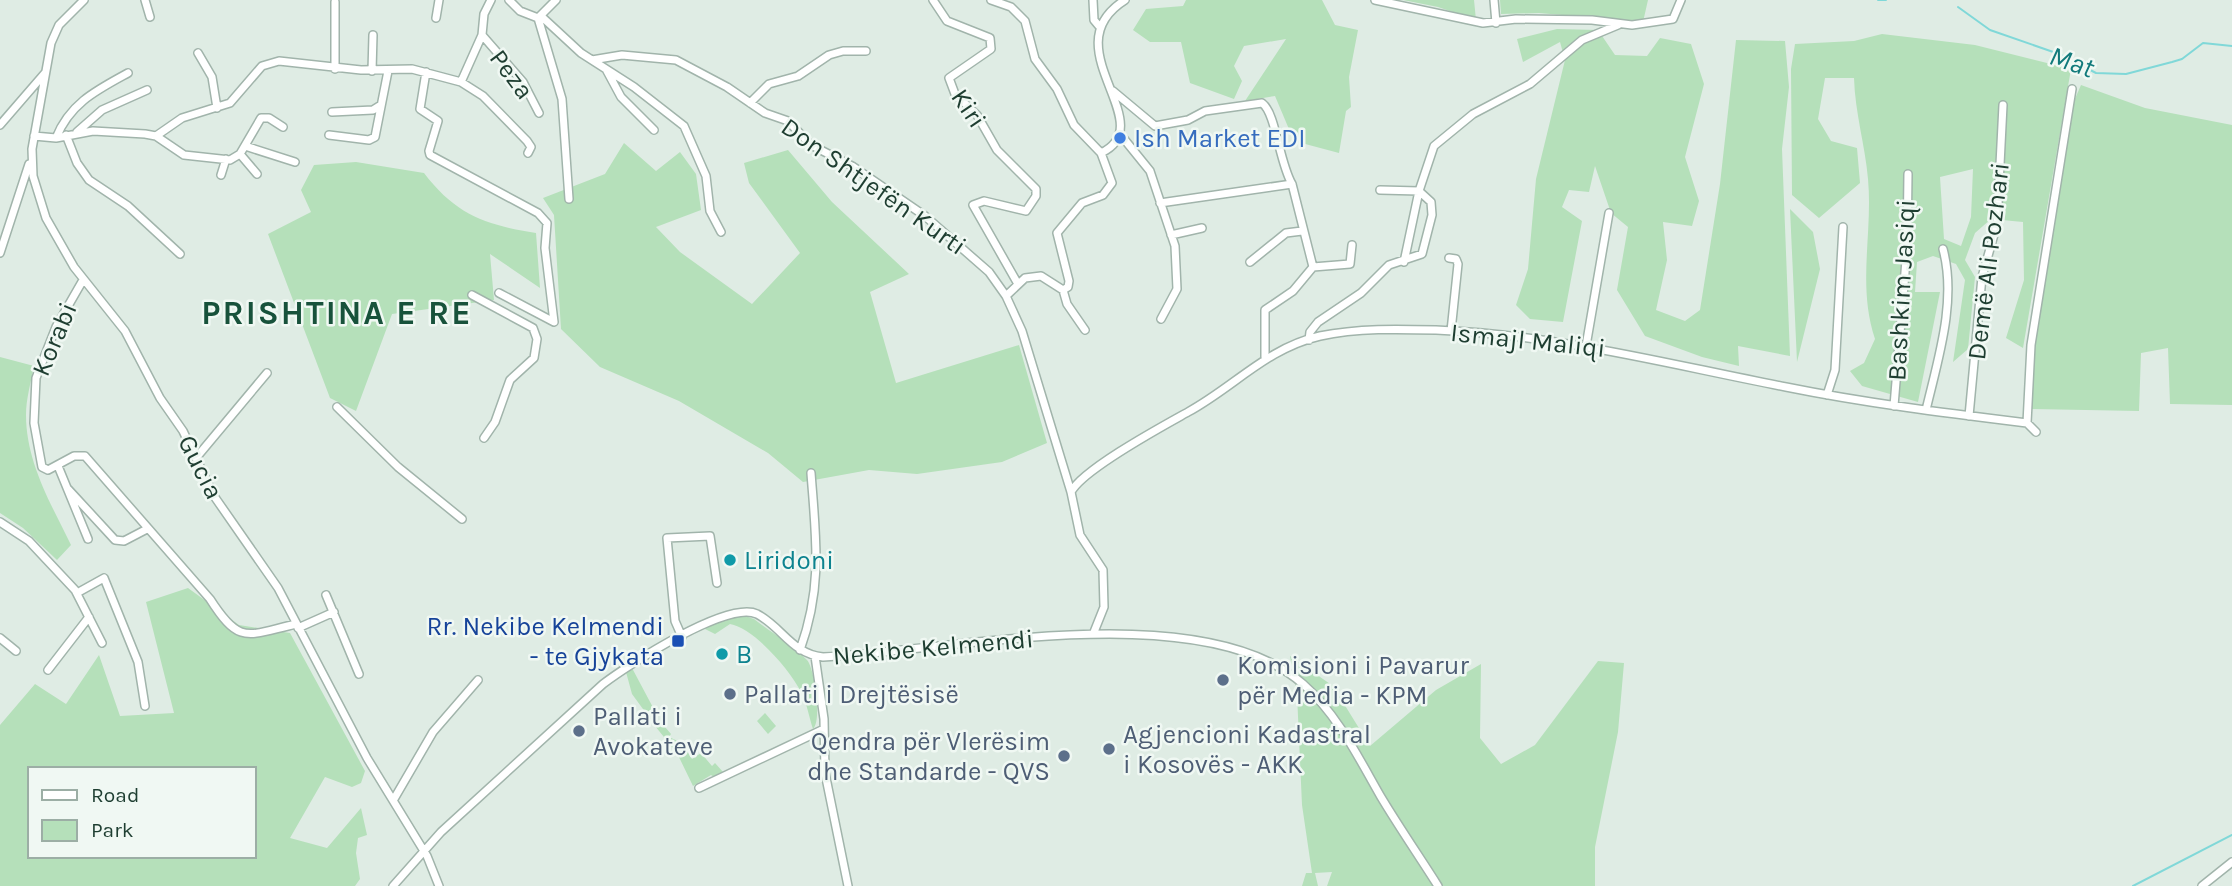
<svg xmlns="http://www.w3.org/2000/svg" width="2232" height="886" font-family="Karla,sans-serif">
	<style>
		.green { fill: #b5e0ba; fill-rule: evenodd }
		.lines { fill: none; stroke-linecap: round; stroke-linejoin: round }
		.stream { stroke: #80d8d8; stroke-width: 2 }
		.minor-casing { stroke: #a1b4ab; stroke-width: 10 }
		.minor { stroke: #fff; stroke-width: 7 }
		.shop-dot { fill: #3f7fe0; stroke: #f0f8f3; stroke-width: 2.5 }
		.culture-dot { fill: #0f9aa8; stroke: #f0f8f3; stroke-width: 2.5 }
		.transit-dot { fill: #1a4fb4; stroke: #f0f8f3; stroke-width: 2.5 }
		.service-dot { fill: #5c6f8a; stroke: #f0f8f3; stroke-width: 2.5 }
		.labels { text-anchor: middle; stroke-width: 5; stroke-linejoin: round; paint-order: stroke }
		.street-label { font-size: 26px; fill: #1e3e31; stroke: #f0f8f3 }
		.shop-label { font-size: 26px; fill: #366cbe; stroke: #f0f8f3; text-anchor: start }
		.culture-label { font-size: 26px; fill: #0d838f; stroke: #f0f8f3; text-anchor: start }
		.transit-label { font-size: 26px; fill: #164399; stroke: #f0f8f3; text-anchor: end }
		.service-label { font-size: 26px; fill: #4e5e75; stroke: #f0f8f3; text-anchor: start }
		.water-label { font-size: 28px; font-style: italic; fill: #117a7b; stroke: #f0f8f3 }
		.district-label { font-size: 33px; font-weight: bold; letter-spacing: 2px; fill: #18523b; stroke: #f0f8f3 }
	</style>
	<rect width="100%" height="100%" fill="#dfece4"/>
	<path class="green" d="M1186 0H1322L1335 25 1358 30 1349 77 1351 107 1346 111 1339 153 1294 141 1275 96 1245 101 1286 39 1244 46 1234 66 1242 81 1234 99 1190 83 1181 42H1150L1133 30 1146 9 1183 6Z
		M1403 0H1474L1476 20 1438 7Z
		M1500 0H1648L1643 22 1539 13 1501 14Z
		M1557 29 1598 30 1615 55 1647 56 1660 38 1691 44 1704 84 1685 157 1699 201 1692 226 1663 222 1667 260 1656 310 1685 321 1700 310 1720 184 1736 40 1785 41 1789 87 1782 149 1790 356 1738 346 1739 366 1702 357 1645 336 1617 290 1628 227 1611 213 1595 166 1589 192 1569 190 1562 207 1582 221 1563 322 1530 319 1516 305 1528 269 1536 179 1565 60 1560 42 1523 62 1517 39Z
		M1882 34 1975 45 2071 69 2023 348 2006 338 2024 280 2023 222 1991 219 1975 233 1965 260 1975 277 1968 349 1953 362 1965 280 1956 264 1933 256 1917 262 1915 292H1940L1918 402 1862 386 1850 371 1864 363 1875 339C1857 285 1873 233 1868 179 1865 145 1855 113 1854 78H1825L1818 119 1831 141 1857 148 1860 183 1819 218 1792 195 1791 69 1795 44 1854 41ZM1973 169 1971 217 1961 246 1944 239 1940 177Z
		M2081 85 2145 108 2232 125V405L2170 404 2168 348 2141 353 2139 411 2028 409 2043 275 2074 101Z
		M624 143 656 171 680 152 696 174 701 210 656 227 680 252 752 304 800 253 749 183 744 163 788 150 832 202 909 274 870 292 896 383 1019 345 1047 443 1002 462 917 474 869 470 803 482 768 453 679 401 600 367 561 329 554 215 543 198 605 174Z
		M356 162 424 173C456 215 486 225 536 233L540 288 490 254 494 300 392 314 356 411 330 398 268 234 311 212 301 190 314 165Z
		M1790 209 1813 232 1820 269 1797 362Z
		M0 357 34 366C31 382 26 399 26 415 26 462 51 504 71 545L57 560 23 528 0 513Z
		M188 588 239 625 290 633 365 771 361 783 352 787 325 777 290 838 327 848 361 808 367 835 358 838 356 853 360 879 355 886H0V725L35 684 66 704 99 655 120 716 174 713 146 602ZM30 769H254V856H30Z
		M745 616 754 619C771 632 792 645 807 660 815 669 822 721 813 729 809 717 807 703 801 692 790 670 754 628 730 624L715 634 703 628 722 619Z
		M1290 656 1333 686 1370 746 1436 690 1481 664 1480 738 1501 764 1535 745 1598 661 1624 663 1618 732 1595 847V886H1327L1332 872 1315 873 1318 886H1302L1306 873H1312L1302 805 1297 694Z
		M632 668 657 715 651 720 632 694 626 672Z
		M765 713 776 726 768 734 757 721Z
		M660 721 671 734 669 737 682 743 692 759 701 753 712 766 715 763 723 772 714 777 711 775 693 786 677 753 655 726Z"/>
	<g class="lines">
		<path class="stream" d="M1878 0H1886
			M1958 7 1990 30 2059 54 2096 73 2126 74 2172 62 2182 59 2203 43 2232 46
			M2133 886 2232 835"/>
		<g class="minor-casing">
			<path id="minor" d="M84 0 59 25 51 43 32 149 33 176 46 218 74 267 125 331 160 398 183 431 214 496 278 588 367 758 427 856 439 886
				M145 0 150 17
				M509 0 520 11 538 18
				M933 0 947 21 990 38 991 49 949 78 955 94 977 115 997 150 1036 189V196L1026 211 984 201 973 205 1018 284
				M991 0 1011 7 1025 21 1035 59 1057 89 1074 125 1101 153 1112 183 1103 195 1082 203 1057 233 1069 281 1068 287 1063 290
				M1093 0 1094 20 1099 26
				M1375 0 1483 23 1516 19 1592 20 1632 25 1673 19 1681 0
				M1494 0 1496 23
				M541 16 581 53 634 87 684 126 706 176 710 211 721 232
				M436 18 439 0
				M538 18 562 99 569 199
				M538 18 556 0
				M482 35 523 82 539 113
				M198 53 212 77 217 108
				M592 60 622 55 676 60 727 87 765 113 788 121 811 145 852 166 925 216 989 272 1006 296 1022 331 1071 492 1080 535 1103 570 1104 607 1094 632
				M335 69V2
				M372 71 373 35
				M607 71 621 97 654 130
				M426 72 420 109 438 121 429 151 430 155 538 213 547 223 545 248 554 322 499 293
				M461 82 482 35 484 14 491 0
				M1113 91 1155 126 1188 120 1205 111 1262 103C1276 113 1279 162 1292 184
				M750 103 769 84 798 76 829 55 843 51H866
				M332 112 373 110 381 105
				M0 125 45 73
				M77 132 102 110 147 90
				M1120 134 1150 171 1175 246 1177 289 1161 319
				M66 135 77 163 89 180 128 206 180 254
				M329 135 369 140 375 137 388 71
				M34 136 56 138 93 131 145 134 156 136 184 155 230 160 240 154 261 118H269L283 127
				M156 136 182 118 230 103 262 66 279 61 361 70 412 69 461 82 483 96 527 141 531 147 528 153
				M56 138C70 103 97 90 128 73
				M245 146 295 162
				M1101 153C1163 124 1050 47 1125 0
				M240 154 257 174
				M221 175 226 159
				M1160 203 1292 184 1313 267 1293 291 1265 310V357
				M1171 235 1202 228
				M0 253 29 164
				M1449 258 1456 259 1458 264 1451 331
				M1250 262 1286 233 1302 231
				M1404 262 1419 191 1434 146 1473 114 1530 84 1582 40 1618 25
				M1313 267 1350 264 1352 245
				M83 280 56 327 36 378 34 423 42 467 48 470 74 456H85L210 599C240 646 247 635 296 624
				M472 295 533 328 537 339 534 358 510 380 495 422 484 438
				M1006 296 1025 278 1041 276 1063 290 1067 304 1085 330
				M1309 340 1310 332 1318 322 1361 293 1389 265 1422 254 1432 215 1431 202 1419 191 1380 190
				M1586 346 1609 213
				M1827 395 1835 370 1843 227
				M1894 406 1907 248 1908 174
				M337 407 398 467 462 519
				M1926 410C1938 359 1957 301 1943 249
				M1969 416 1982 277 1997 224 2003 105
				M2027 423 2031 345 2072 89
				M196 458 267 373
				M58 466 88 539
				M68 489 115 540 124 541 147 529
				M1071 492C1083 469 1163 426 1188 412 1234 387 1267 348 1320 336 1358 328 1398 329 1436 330 1559 335 1667 364 1786 387 1865 403 1946 413 2027 423L2036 432
				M0 522 29 541 75 590 102 643
				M77 593 104 578 138 662 145 706
				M326 595 359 674
				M298 628 334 612
				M682 637 675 621 667 538 710 536 717 583
				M0 638 16 651
				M800 650C823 586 816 539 811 473
				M815 656 824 719 825 773 848 886
				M48 670 89 617
				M699 788 824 729
				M394 799 433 732 478 680
				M393 886 441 832 603 684C628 665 728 600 757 614 782 627 792 654 823 657 950 651 1202 595 1303 684 1338 715 1358 757 1381 797 1399 827 1419 856 1438 886
				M2202 886 2232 862"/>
		</g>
		<use href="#minor" class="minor"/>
	</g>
	<circle class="shop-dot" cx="1120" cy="138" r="7"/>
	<g class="culture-dot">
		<circle cx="730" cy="560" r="7"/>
		<circle cx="722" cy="654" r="7"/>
	</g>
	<rect class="transit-dot" x="671" y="634" width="14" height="14" rx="3.5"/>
	<g class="service-dot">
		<circle cx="1223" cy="680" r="7"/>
		<circle cx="730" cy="694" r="7"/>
		<circle cx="579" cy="731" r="7"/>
		<circle cx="1109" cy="749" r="7"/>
		<circle cx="1064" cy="756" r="7"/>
	</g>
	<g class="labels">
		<g class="street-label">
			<text transform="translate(512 74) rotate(53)" y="9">Peza</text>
			<text transform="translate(969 108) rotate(56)" y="9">Kiri</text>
			<text transform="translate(874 186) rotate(35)" y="9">Don Shtjefën Kurti</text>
			<text transform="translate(1988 261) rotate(-83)" y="9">Demë Ali Pozhari</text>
			<text transform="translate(1901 290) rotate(-87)" y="9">Bashkim Jasiqi</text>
			<text transform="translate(54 339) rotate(-67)" y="9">Korabi</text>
			<text transform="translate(1528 340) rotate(6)" y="9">Ismajl Maliqi</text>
			<text transform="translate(201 467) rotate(63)" y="9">Gucia</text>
			<text transform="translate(933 647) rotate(-5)" y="9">Nekibe Kelmendi</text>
		</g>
		<g class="shop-label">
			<text x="1134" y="147">Ish Market EDI</text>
		</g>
		<g class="culture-label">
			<text x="744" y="569">Liridoni</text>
			<text x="736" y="663">B</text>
		</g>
		<g class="transit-label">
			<text x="664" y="635">Rr. Nekibe Kelmendi<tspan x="664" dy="30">- te Gjykata</tspan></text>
		</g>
		<g class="service-label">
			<text x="1237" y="674">Komisioni i Pavarur<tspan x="1237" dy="30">për Media - KPM</tspan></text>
			<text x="744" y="703">Pallati i Drejtësisë</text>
			<text x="593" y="725">Pallati i<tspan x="593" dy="30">Avokateve</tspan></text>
			<text x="1123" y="743">Agjencioni Kadastral<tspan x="1123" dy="30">i Kosovës - AKK</tspan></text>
			<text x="1050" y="750" text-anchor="end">Qendra për Vlerësim<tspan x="1050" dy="30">dhe Standarde - QVS</tspan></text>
		</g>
		<g class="water-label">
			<text transform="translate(2072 61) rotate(19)" y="10">Mat</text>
		</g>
		<g class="district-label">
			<text x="337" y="324">PRISHTINA E RE</text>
		</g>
	</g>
	<rect x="28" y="767" width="228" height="91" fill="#f0f8f3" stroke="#9caea5" stroke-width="2"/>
	<rect x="42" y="790" width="35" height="10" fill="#ffffff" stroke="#9caea5" stroke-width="2"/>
	<text x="91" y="802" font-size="21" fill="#1e3e31">Road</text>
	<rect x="42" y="820" width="35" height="21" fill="#b5e0ba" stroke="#9caea5" stroke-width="2"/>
	<text x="91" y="837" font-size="21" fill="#1e3e31">Park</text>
</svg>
